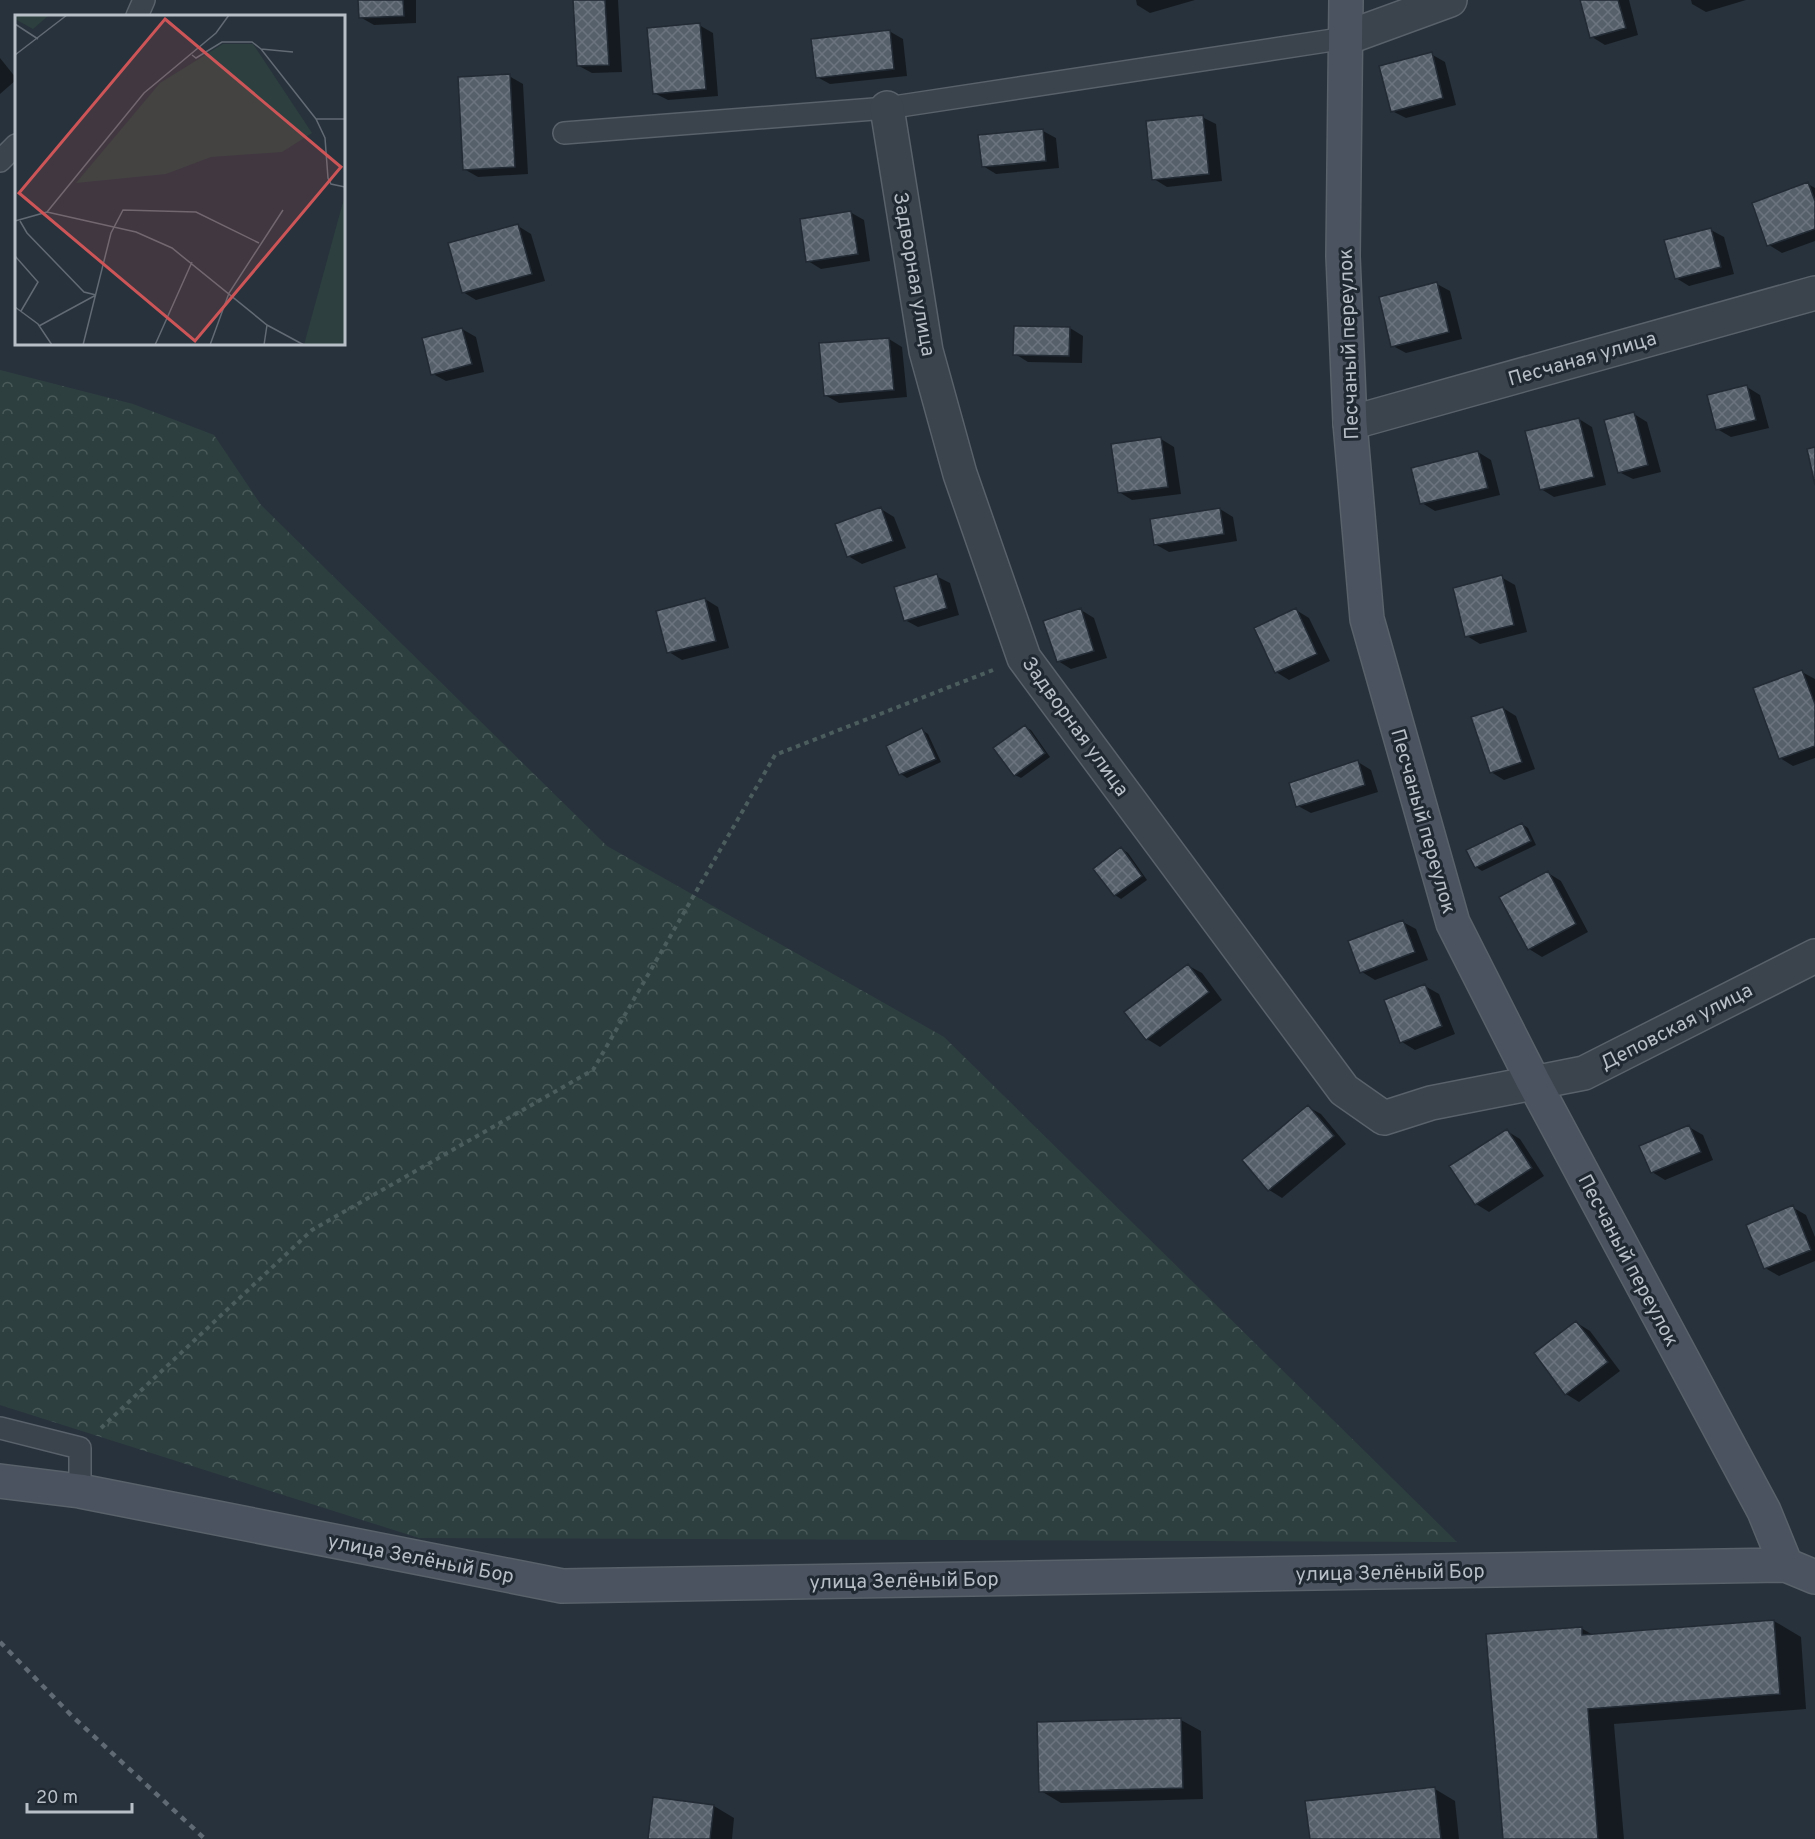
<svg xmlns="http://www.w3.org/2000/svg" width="1815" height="1839" font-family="Overpass,sans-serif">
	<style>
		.forest { fill: url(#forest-crowns) }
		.shadow { fill: #0007 }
		.building { fill: url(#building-cross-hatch); stroke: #222a34; stroke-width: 1.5 }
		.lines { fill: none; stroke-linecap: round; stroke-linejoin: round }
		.lane-casing { stroke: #59616a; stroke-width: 24 }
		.street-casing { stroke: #59616a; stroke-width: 36 }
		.secondary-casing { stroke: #59616a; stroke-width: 36 }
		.path { stroke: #4c5d5e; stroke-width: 4; stroke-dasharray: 4.5 4.5; stroke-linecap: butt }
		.lane { stroke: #3b434c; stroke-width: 21 }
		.street { stroke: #3b434c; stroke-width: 33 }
		.secondary { stroke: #4a535f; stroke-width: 33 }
		.rail { stroke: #606a75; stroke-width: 4.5; stroke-dasharray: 6 6; stroke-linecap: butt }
		.labels { text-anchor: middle; stroke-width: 6; stroke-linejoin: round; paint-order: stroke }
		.street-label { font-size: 20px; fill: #b8bfc7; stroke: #202832 }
		.inset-road { fill: none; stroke: #626a74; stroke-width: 1.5 }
		.view { fill: #cd5558; fill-opacity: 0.15; stroke: #cd5558; stroke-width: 3 }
		.inset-edge { fill: none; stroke: #b8bfc7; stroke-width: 3 }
	</style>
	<defs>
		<pattern id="forest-crowns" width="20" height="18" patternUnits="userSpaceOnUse" patternTransform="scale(1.5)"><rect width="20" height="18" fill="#2d403f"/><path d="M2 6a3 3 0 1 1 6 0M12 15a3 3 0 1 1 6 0" fill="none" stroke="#495a59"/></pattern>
		<pattern id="building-cross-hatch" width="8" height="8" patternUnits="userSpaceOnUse" patternTransform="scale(1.5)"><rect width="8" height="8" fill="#56606b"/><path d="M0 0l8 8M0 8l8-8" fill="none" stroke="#6c757f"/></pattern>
	</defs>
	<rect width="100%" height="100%" fill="#28323c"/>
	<path class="forest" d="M0 370 133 404 214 435 261 505 607 846 944 1037 1457 1542 419 1538 0 1405Z"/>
	<path class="shadow" d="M360 0H416V23L374 25 360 17Z
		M575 0H618L622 72 592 73 579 66Z
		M1136 0H1195L1150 13 1137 5Z
		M1581 0H1629L1638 35 1605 45 1592 37Z
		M1691 0H1746L1706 12 1692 4Z
		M699 25 713 33 718 96 668 100 654 93Z
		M889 31 903 39 907 76 830 84 817 77Z
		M1431 54 1445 62 1456 105 1406 118 1392 111Z
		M0 58 16 78V80L0 94Z
		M509 76 523 84 528 174 478 177 464 169Z
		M1202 117 1216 124 1222 181 1167 187 1154 179Z
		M1043 131 1056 138 1059 168 996 174 983 166Z
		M1808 184 1815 188V241L1782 253 1769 245Z
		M850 212 864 220 870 261 821 269 808 261Z
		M518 226 531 234 545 281 476 300 463 292Z
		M1711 230 1724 237 1734 274 1689 286 1676 278Z
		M1437 284 1450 291 1462 339 1406 353 1393 346Z
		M1070 328 1083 336 1082 363 1028 362 1015 354Z
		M462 329 476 337 484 372 446 381 433 374Z
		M889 339 902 347 907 397 839 403 825 395Z
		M1747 387 1760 395 1769 428 1731 437 1717 429Z
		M1634 414 1647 422 1661 472 1633 479 1619 472Z
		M1579 419 1592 427 1606 485 1554 497 1541 489Z
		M1161 439 1174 447 1181 494 1132 500 1119 492Z
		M1478 452 1491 460 1500 495 1435 511 1422 503Z
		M881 509 894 517 906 548 862 564 848 556Z
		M1220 509 1233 517 1237 541 1169 552 1155 544Z
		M936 576 950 583 959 615 918 627 905 620Z
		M1501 577 1515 585 1527 632 1480 644 1467 636Z
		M705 599 718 607 729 648 682 660 669 652Z
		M1081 610 1094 618 1107 658 1071 669 1058 661Z
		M1296 610 1309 618 1330 661 1289 680 1276 672Z
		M1802 672 1815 679V758L1793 766 1780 758Z
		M1503 708 1516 716 1535 769 1504 780 1491 772Z
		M1025 727 1031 730 1050 757 1021 778 1015 775Z
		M922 730 928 734 941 762 907 778 901 774 888 746Z
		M1358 762 1371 770 1378 792 1311 813 1298 806Z
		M1522 824 1528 828 1536 845 1482 871 1476 867Z
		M1122 849 1128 853 1147 880 1121 899 1115 895 1095 869Z
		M1548 873 1561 881 1588 932 1542 957 1529 949Z
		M1403 922 1416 929 1428 960 1375 980 1362 972Z
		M1189 966 1202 973 1222 1000 1160 1047 1147 1039Z
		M1425 986 1439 994 1455 1034 1415 1050 1402 1042Z
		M1308 1107 1321 1114 1346 1144 1282 1198 1269 1190Z
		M1689 1127 1703 1135 1713 1160 1665 1180 1652 1172Z
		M1507 1131 1520 1139 1544 1176 1489 1212 1476 1204Z
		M1792 1207 1806 1215 1815 1237V1261L1779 1276 1765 1268Z
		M1577 1323 1590 1331 1620 1371 1579 1402 1566 1394Z
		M1774 1621 1801 1637 1806 1709 1614 1724 1624 1839H1504L1581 1628 1593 1635Z
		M1181 1720 1201 1731 1203 1799 1061 1803 1041 1791Z
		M1435 1789 1455 1801 1459 1839H1311Z
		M655 1799 714 1806 734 1818 732 1839H650Z"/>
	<path class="building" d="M358 0H403L404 16 359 18Z
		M573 0H605L609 65 577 66Z
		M1580 0H1618L1626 28 1590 38Z
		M700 23 706 89 653 94 647 28Z
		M890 30 894 69 816 78 811 39Z
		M1432 52 1443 98 1391 112 1379 66Z
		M510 74 515 167 463 170 458 77Z
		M1203 115 1209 174 1152 180 1146 121Z
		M1043 129 1046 161 982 167 978 135Z
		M1808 182 1815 201V229L1767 246 1752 203Z
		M851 211 858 254 806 262 800 219Z
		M518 224 532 274 462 293 448 243Z
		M1711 228 1721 267 1675 279 1664 240Z
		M1437 282 1449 332 1391 347 1379 297Z
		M1014 326 1070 327 1069 356 1013 355Z
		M462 328 472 364 431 375 422 338Z
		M889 338 894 390 824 396 819 343Z
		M1747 385 1756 420 1716 430 1707 395Z
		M1634 412 1648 465 1618 473 1604 420Z
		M1579 418 1594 477 1540 490 1525 431Z
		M1161 437 1168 487 1118 493 1111 444Z
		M1815 447V485L1807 449Z
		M1478 451 1488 488 1420 504 1411 468Z
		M881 507 893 541 847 557 835 524Z
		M1220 508 1224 534 1154 545 1150 519Z
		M937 574 947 608 904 621 894 587Z
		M1502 575 1514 625 1465 637 1453 588Z
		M705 598 716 641 667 653 656 611Z
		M1081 608 1094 651 1057 662 1043 621Z
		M1296 608 1317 654 1275 673 1254 628Z
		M1802 670 1815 704V746L1779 759 1753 688Z
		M1503 707 1522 762 1490 773 1471 717Z
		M1025 725 1045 753 1014 776 993 748Z
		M922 728 936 759 899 775 886 746Z
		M1358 760 1365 785 1296 807 1289 783Z
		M1522 823 1531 841 1475 868 1466 850Z
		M1121 847 1142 876 1114 896 1093 869Z
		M1548 871 1576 924 1528 950 1499 897Z
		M1403 920 1415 952 1360 973 1348 941Z
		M1188 964 1209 992 1146 1040 1124 1012Z
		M1425 984 1442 1026 1400 1043 1384 1000Z
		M1308 1105 1334 1136 1268 1191 1242 1160Z
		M1689 1125 1701 1152 1651 1173 1639 1146Z
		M1507 1129 1532 1168 1475 1205 1449 1166Z
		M1793 1205 1811 1250 1764 1269 1746 1225Z
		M1576 1321 1608 1362 1565 1395 1534 1353Z
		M1774 1620 1780 1694 1588 1709 1598 1839H1503L1486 1634 1582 1627V1635Z
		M1181 1718 1183 1788 1039 1792 1037 1722Z
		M1435 1787 1441 1839H1310L1305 1801Z
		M653 1797 714 1805 710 1839H648Z"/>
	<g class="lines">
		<g class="lane-casing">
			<path id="lane" d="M137 16 144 0
				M564 133 887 108 1346 38
				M0 161 16 145
				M0 1428 80 1448V1491"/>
		</g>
		<g class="street-casing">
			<path id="street" d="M1346 38 1450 0
				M887 108 926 351 960 474 1024 658 1344 1090 1384 1118 1431 1103 1584 1073 1815 956
				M1350 423 1815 293"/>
		</g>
		<g class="secondary-casing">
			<path id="secondary" d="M1346 0 1343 256 1350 423 1367 619 1453 923 1533 1081 1764 1511 1786 1565
				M0 1481 80 1491 562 1586 1786 1565 1815 1577"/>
		</g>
		<path class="path" d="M101 1428 312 1230 593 1070 775 755 993 670"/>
		<use href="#lane" class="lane"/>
		<use href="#street" class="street"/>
		<use href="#secondary" class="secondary"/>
		<path class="rail" d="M0 1642 72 1716 205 1839"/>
	</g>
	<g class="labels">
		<g class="street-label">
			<text transform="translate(915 274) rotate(80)" y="7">Задворная улица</text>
			<text transform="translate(1348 344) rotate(-92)" y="7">Песчаный переулок</text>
			<text transform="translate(1582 358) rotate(-16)" y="7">Песчаная улица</text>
			<text transform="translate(1076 726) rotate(54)" y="7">Задворная улица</text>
			<text transform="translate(1424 821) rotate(74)" y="7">Песчаный переулок</text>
			<text transform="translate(1676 1026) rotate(-27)" y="7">Деповская улица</text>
			<text transform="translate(1629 1260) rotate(62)" y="7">Песчаный переулок</text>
			<text transform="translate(421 1558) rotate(11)" y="7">улица Зелёный Бор</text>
			<text transform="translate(1390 1572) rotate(-1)" y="7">улица Зелёный Бор</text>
			<text transform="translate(904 1580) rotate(-1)" y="7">улица Зелёный Бор</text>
		</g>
	</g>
	<g transform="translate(15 15)">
		<rect width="330" height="330" fill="#28323c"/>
		<path d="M0 0H34L18 14 0 4ZM208 29H238L297 118 267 137 196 142 151 159 61 168 145 68ZM330 181V330H289L325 198Z" fill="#2d403f"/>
		<path class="inset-road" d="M0 9 23 24M246 34 278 37M0 40 52 0M177 40 181 43 207 27H237L246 34 301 104 310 123 313 163 316 169 330 172M301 104H330M32 197 121 217 157 233 252 310 289 330M0 206 32 197 129 78 201 18 214 0M5 206 12 218 69 277 81 280M0 241 23 267 6 296M0 292 23 309 37 330M24 311 81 280M68 330 96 218 108 195 181 197 244 228M140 330 177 247M195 330 214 278 268 195M249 330 252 310"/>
		<path class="view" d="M150 4 326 152 180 326 4 178Z"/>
		<rect width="330" height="330" class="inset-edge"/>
	</g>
	<path d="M27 1803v9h105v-9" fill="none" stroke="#b8bfc7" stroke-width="3"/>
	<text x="36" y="1803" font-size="18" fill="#b8bfc7" stroke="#202832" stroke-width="4.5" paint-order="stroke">20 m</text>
</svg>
